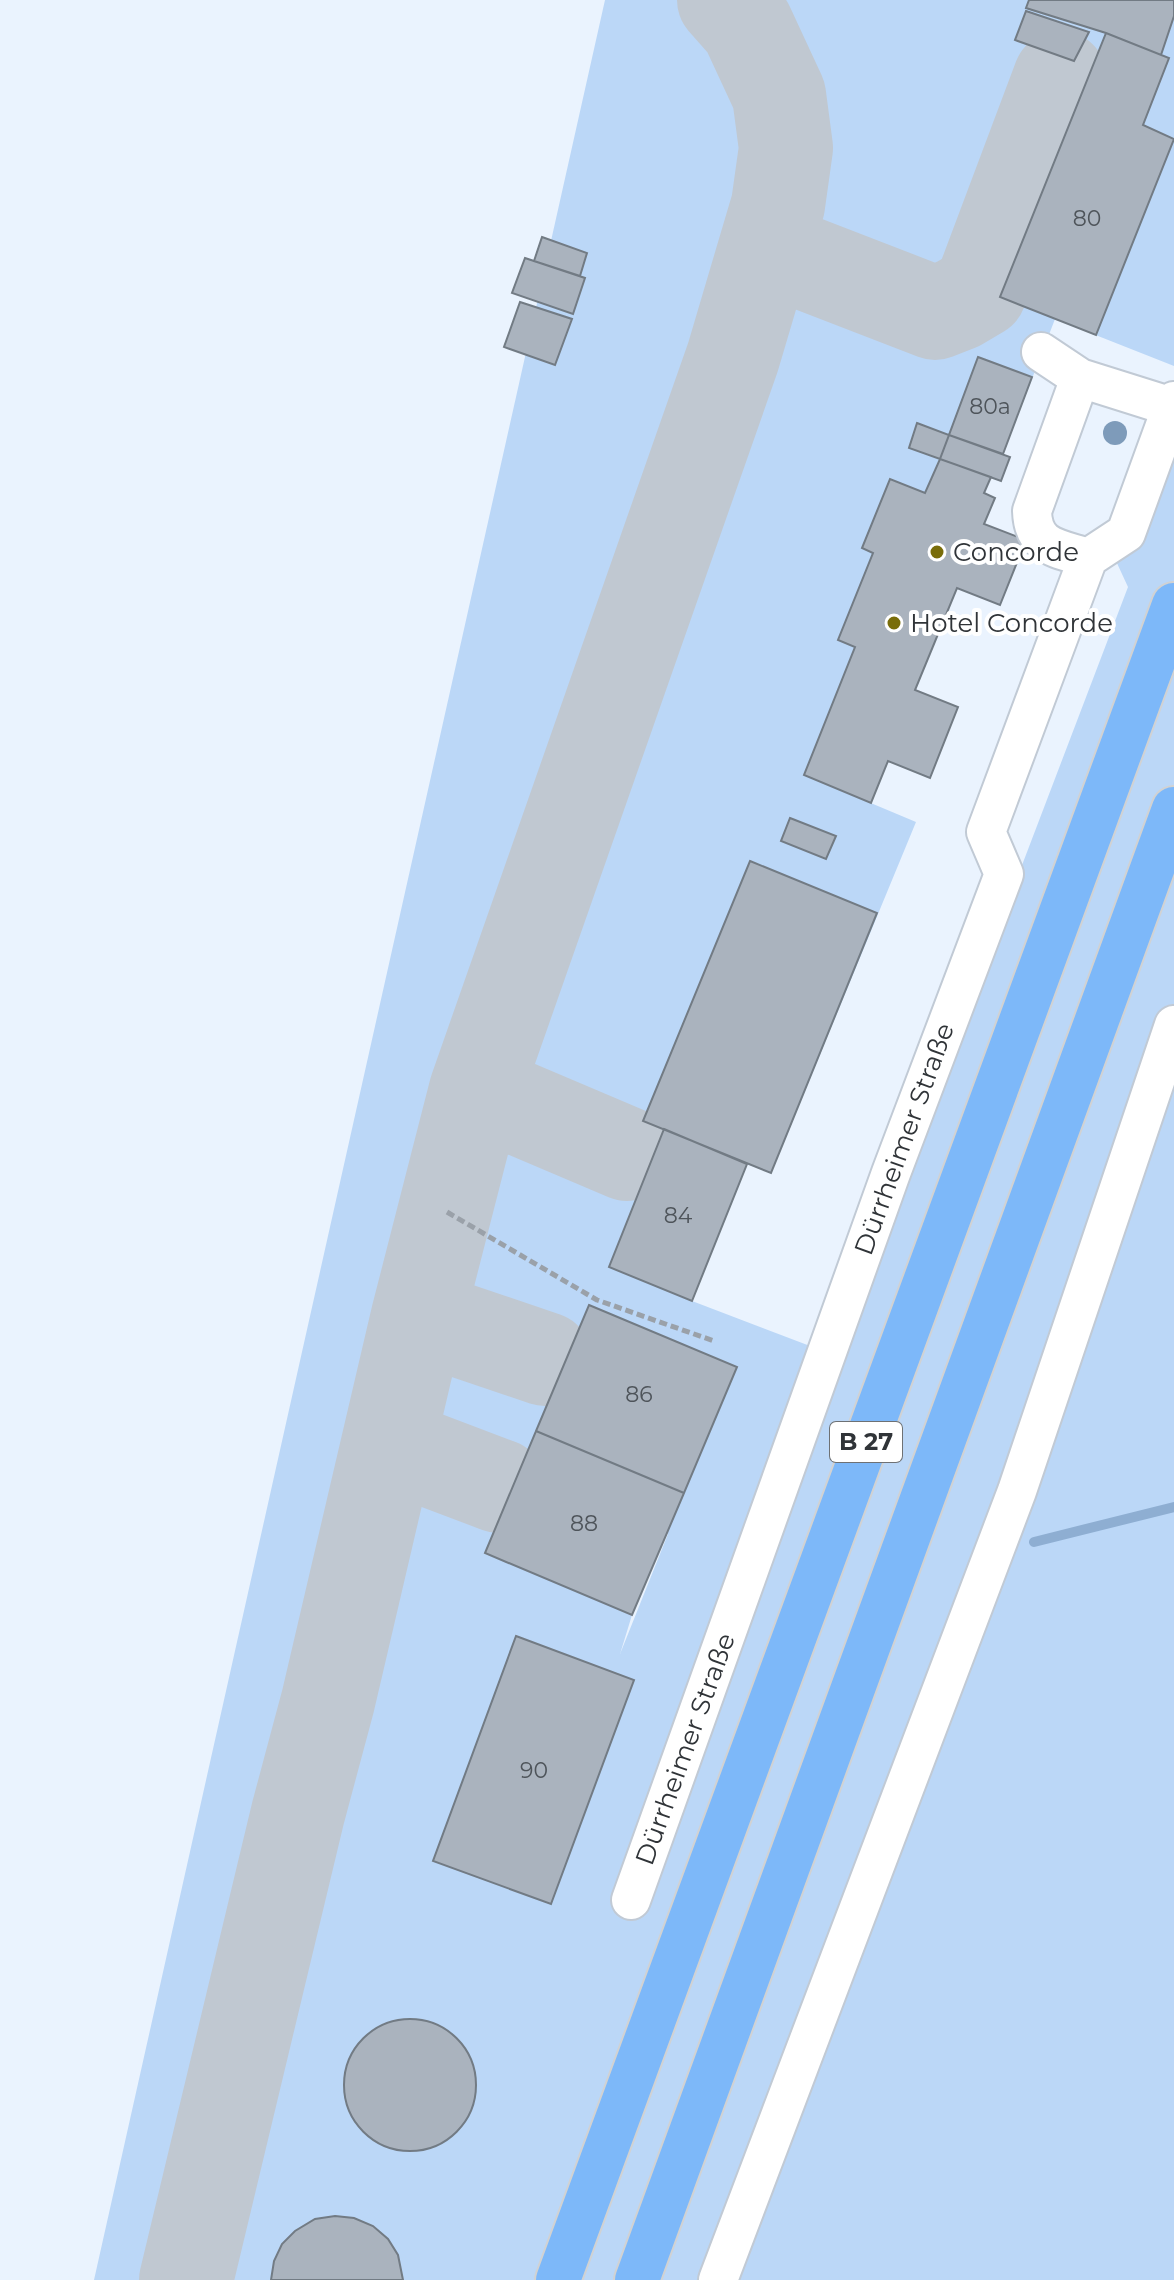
<svg xmlns="http://www.w3.org/2000/svg" width="1174" height="2280" font-family="Montserrat,sans-serif">
	<style>
		.green { fill: #bbd7f7; fill-rule: evenodd }
		.lines { fill: none; stroke-linecap: round; stroke-linejoin: round }
		.stream { stroke: #8eaed2; stroke-width: 10 }
		.taxiway { stroke: #c0c8d1; stroke-width: 94 }
		.building { fill: #aab3be; stroke: #727b84; stroke-width: 2 }
		.minor-casing { stroke: #c1cad5; stroke-width: 42 }
		.highway-casing { stroke: #d1d2d3; stroke-width: 48 }
		.path { stroke: #9aa1a9; stroke-width: 5; stroke-dasharray: 8 4; stroke-linecap: butt }
		.minor { stroke: #fff; stroke-width: 38 }
		.highway { stroke: #7db8f9; stroke-width: 44 }
		.tree { fill: #7e9bba }
		.poi-dot { fill: #796d0a; stroke: #fff; stroke-width: 3 }
		.labels { text-anchor: middle; stroke-width: 8; stroke-linejoin: round; paint-order: stroke }
		.number-label { font-size: 22px; fill: #4e545a }
		.shield { fill: #fff; stroke: #6e7174; stroke-width: 2 }
		.shield-label { font-size: 24px; font-weight: bold; fill: #303438 }
		.poi-label { font-size: 26px; fill: #303438; stroke: #fff; text-anchor: start }
		.street-label { font-size: 26px; fill: #303438; stroke: #fff }
	</style>
	<rect width="100%" height="100%" fill="#eaf3fe"/>
	<path class="green" d="M605 0H1174V366L1055 319 1003 454 949 435 925 493 890 479 862 548 873 553 838 640 855 647 804 775 916 822 771 1173 747 1164 692 1301 839 1357 931 1104 1128 587 1116 561 1143 542 1174 453V2280H94ZM667 1533 668 1534 620 1654 632 1615Z"/>
	<g class="lines">
		<path class="stream" d="M1034 1542 1174 1507"/>
		<path class="taxiway" d="M767 248 935 313 958 304 980 291 1060 78
			M476 1090 627 1154
			M418 1316 545 1359
			M388 1444 499 1486
			M186 2280 298 1813 328 1701 418 1316 476 1090 733 357 778 205 786 148 779 95 747 26 724 0"/>
	</g>
	<path class="building" d="M1029 0H1174V16L1161 55 1106 33 1026 8Z
		M1026 11 1089 32 1074 61 1015 40Z
		M1106 33 1169 58 1143 125 1174 139 1096 335 1000 297Z
		M542 237 587 253 580 276 534 261Z
		M525 258 585 278 573 314 512 293Z
		M520 302 572 319 555 365 504 347Z
		M978 357 1032 377 1003 454 949 435Z
		M917 423 949 435 940 459 909 448Z
		M949 435 1010 457 1001 481 940 459Z
		M940 459 991 477 984 493 995 498 984 524 1026 540 1000 605 957 588 915 690 958 707 930 778 888 761 871 803 804 775 855 647 838 640 873 553 862 548 890 479 925 493Z
		M790 818 836 836 826 859 781 841Z
		M750 861 877 913 771 1173 643 1121Z
		M664 1129 747 1164 692 1301 609 1267Z
		M589 1305 737 1367 684 1493 536 1431Z
		M536 1431 684 1493 632 1615 485 1553Z
		M516 1636 634 1680 551 1904 433 1861Z
		M344 2085a66 66 0 1 1 132 0a66 66 0 1 1-132 0Z
		M335 2216 354 2218 373 2226 388 2239 398 2255 403 2280H271L274 2261 282 2244 295 2231 315 2219Z"/>
	<g class="lines">
		<g class="minor-casing">
			<path id="minor" d="M1041 352 1080 378 1172 407
				M1080 378 1032 511C1033 548 1058 548 1088 558
				M631 1900 891 1173 1004 874 986 832 1088 558 1126 533 1174 401
				M718 2280 1017 1491 1174 1025"/>
		</g>
		<g class="highway-casing">
			<path id="highway" d="M558 2280 1174 605
				M637 2280 1174 809"/>
		</g>
		<path class="path" d="M447 1212 597 1300 714 1341"/>
		<use href="#minor" class="minor"/>
		<use href="#highway" class="highway"/>
	</g>
	<circle class="tree" cx="1115" cy="433" r="12"/>
	<g class="poi-dot">
		<circle cx="937" cy="552" r="8"/>
		<circle cx="894" cy="623" r="8"/>
	</g>
	<g class="labels">
		<g class="number-label">
			<text x="1087" y="226">80</text>
			<text x="990" y="414">80a</text>
			<text x="678" y="1223">84</text>
			<text x="639" y="1402">86</text>
			<text x="584" y="1531">88</text>
			<text x="534" y="1778">90</text>
		</g>
		<rect class="shield" x="830" y="1422" width="72" height="40" rx="6"/>
		<g class="shield-label">
			<text x="866" y="1450">B 27</text>
		</g>
		<g class="poi-label">
			<text x="953" y="561">Concorde</text>
			<text x="910" y="632">Hotel Concorde</text>
		</g>
		<g class="street-label">
			<text transform="translate(904 1139) rotate(-70)" y="9">Dürrheimer Straße</text>
			<text transform="translate(685 1749) rotate(-70)" y="9">Dürrheimer Straße</text>
		</g>
	</g>
</svg>
